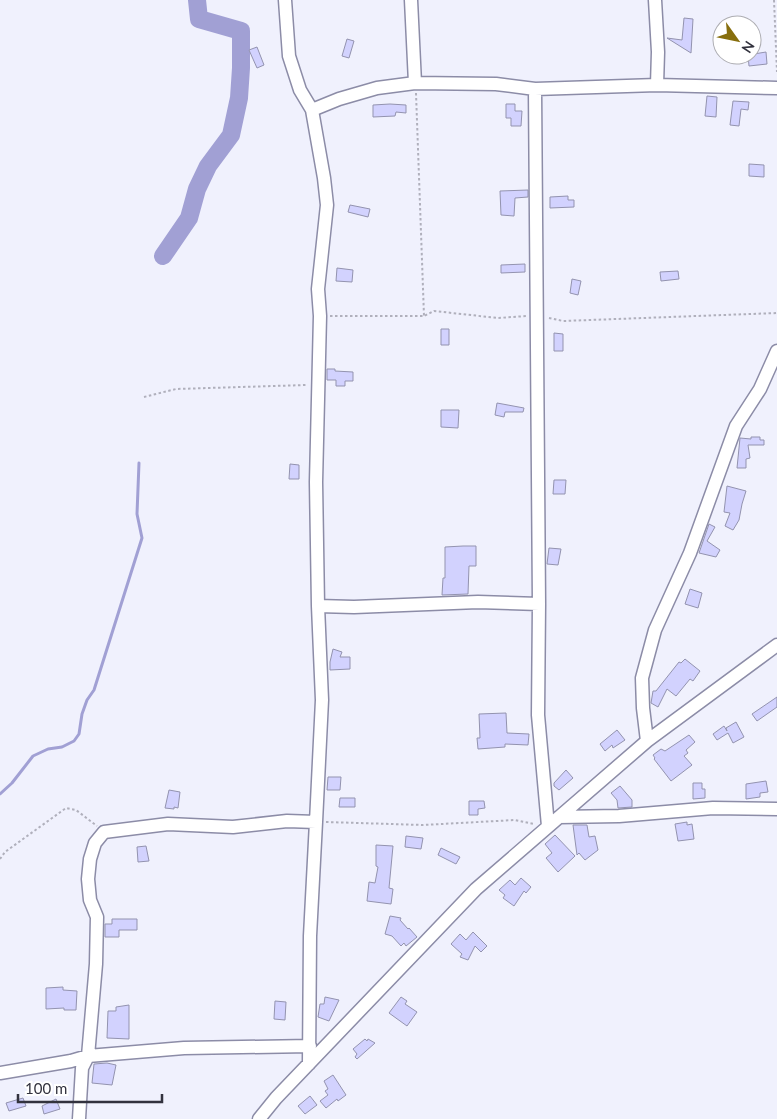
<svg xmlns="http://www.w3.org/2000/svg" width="777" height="1119" font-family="Lato,sans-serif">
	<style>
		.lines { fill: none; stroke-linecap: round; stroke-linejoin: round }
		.stream { stroke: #a1a0d4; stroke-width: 3 }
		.river { stroke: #a1a0d4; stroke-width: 18 }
		.building { fill: #d2d2fe; stroke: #9393af }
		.minor-casing { stroke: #8c8ca7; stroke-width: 15 }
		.path { stroke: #b0b0bc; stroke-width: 2; stroke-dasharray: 2.5 2.5; stroke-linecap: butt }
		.minor { stroke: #fff; stroke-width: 12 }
	</style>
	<rect width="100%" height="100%" fill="#f0f1fd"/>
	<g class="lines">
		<path class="stream" d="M0 794 12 783 33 756 48 749 62 747 74 741 79 734 82 714 87 700 94 690 142 538 137 514 139 463"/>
		<path class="river" d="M163 256 189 218 197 189 208 166 231 135 239 98 241 68V31L199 19 197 0"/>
	</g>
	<path class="building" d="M684 18 693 19 691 53 667 38 682 40Z
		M347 39 354 41 349 58 342 56Z
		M257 47 264 65 257 68 249 50Z
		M766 52 767 64 749 66 748 55Z
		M707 96 717 97 716 117 705 116Z
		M733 101 749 102 748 110 741 109 739 126 730 125Z
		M390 104 406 105V113L396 112 395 116 373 117V105Z
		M506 104H515V111H522L521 126H511V118H506Z
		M749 164 764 165V177L749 176Z
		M528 190V197L515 198 514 216 501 215 500 191Z
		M568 196V200H574V207L550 208V197Z
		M350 205 370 209 368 217 348 212Z
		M525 264V272L501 273V265Z
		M337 268 353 270 352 282 336 281Z
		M678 271 679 279 661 281 660 272Z
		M572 279 581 281 578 295 570 293Z
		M441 329H449V345H441Z
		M554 333 563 334V351H554Z
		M327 369H335V371L353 372V381H345V386H336V380H327Z
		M497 403 524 408 523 412H505L504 417 495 415Z
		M441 410H459L458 428 441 427Z
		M751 437H760V440H764V445H748L750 458 746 459V468H737L740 438 751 439Z
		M290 464 299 465V479H289Z
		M554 480H566L565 494H553Z
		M727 486 746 491 742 504 739 520 733 530 725 526 730 513 724 512Z
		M709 524 715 527 707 541 720 550 716 557 699 553Z
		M463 546H476V566H469L468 594 442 595 443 578H445V547Z
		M549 548 561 549 558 565 547 564Z
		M690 589 702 593 698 608 685 604Z
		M333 649 342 652 340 657H350V669L330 670V662Z
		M685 659 700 671 693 681 690 679 676 696 667 689 658 707 651 703 653 691H656L679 662 681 663Z
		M777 697V707L757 721 752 714Z
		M506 713 507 733 529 734 528 745 505 744V747L478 749 477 738H480L479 714Z
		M736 722 744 737 733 743 728 733 717 740 713 734 724 726 727 731 726 728Z
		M617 730 625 740 613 748 612 745 605 751 600 744Z
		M689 735 695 742 686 750 688 753 684 756 692 765 671 781 654 759 655 758 653 755 661 749 665 751Z
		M566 770 573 778 559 790 554 786V783Z
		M328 777H341L340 790H327Z
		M766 781 768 792 760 793V797L746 799V784Z
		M693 783H702V789H705V798L693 799Z
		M620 786 632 800V807L618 808 617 800 611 793Z
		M169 790 180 792 178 808 174 807V809L165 808Z
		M340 798H355V807H339Z
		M469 801H484L485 808 478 809V815H469Z
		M687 822V825L692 824 694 839 678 841 675 824Z
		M573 825H587L589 837 595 836 598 850 585 860 579 853 577 855Z
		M555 835 575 856 558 872 546 858 552 853 545 844Z
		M406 836 423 838 421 849 405 847Z
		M376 845 393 846 389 888 393 889 391 904 367 901 369 882 375 883 378 867 376 866Z
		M146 846 149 861 138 862 137 847Z
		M441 848 460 857 456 864 438 855Z
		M521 878 531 887 526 893 524 891 514 906 503 898 505 895 499 890 510 880 515 885Z
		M390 916 401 918 400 920 408 929 409 928 417 937 406 946 404 943 401 946 392 936 385 934Z
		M112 919H137V930H119V937H105V924H112Z
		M473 932 487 946 481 952 475 946 468 960 460 957 462 954 451 944 460 934 466 940Z
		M63 987V990L77 991 76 1010H64V1008L46 1009V988Z
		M325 997 339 1000 329 1021 318 1017 320 1004H324Z
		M401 997 407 1001 405 1004 417 1012 407 1026 389 1013Z
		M275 1001 286 1002 285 1020 274 1019Z
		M129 1005V1039L107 1038 108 1011H116V1007Z
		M365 1039 367 1041 368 1039 375 1043 357 1059 355 1057 357 1054 353 1049Z
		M107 1063 116 1065 112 1085 92 1083 94 1064Z
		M333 1075 346 1095 338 1101 337 1099 326 1108 320 1101 328 1095 325 1091 328 1089 324 1081Z
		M310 1096 317 1105 305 1114 298 1106Z
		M23 1098 26 1106 9 1111 6 1103Z
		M56 1099 60 1109 44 1114 42 1106Z"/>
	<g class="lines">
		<g class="minor-casing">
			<path id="minor" d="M285 0 289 56 300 90 312 110
				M411 0 415 83
				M655 0 658 52 657 85
				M535 89 539 604 538 715 548 826
				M318 606 354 607 478 602 539 604
				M647 741 643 708 642 678 655 630 690 553 736 426 760 389 777 351
				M559 817 619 816 713 808 777 809
				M316 822 322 700 318 606 316 482 320 316 318 289 327 205 324 178 312 110 339 99 377 88 415 83 496 84 535 89 657 85 777 88
				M0 1073 71 1061 88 1056 96 964 97 917 90 900 88 879 90 859 95 843 104 832 168 824 233 827 287 821 316 822 310 936 309 1064
				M79 1119 82 1068 88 1056 184 1048 310 1046
				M259 1119 276 1098 476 889 647 741 777 645"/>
		</g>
		<path class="path" d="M774 0 777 72
			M416 93 424 316
			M330 316H424L434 311 498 318 527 316
			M549 318 563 321 777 313
			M144 397 176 389 306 385
			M326 822 423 825 515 820 534 824
			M0 859 5 852 66 808 76 810 97 826"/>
		<use href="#minor" class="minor"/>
	</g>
	<g transform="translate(737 40) rotate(123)"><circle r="24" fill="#ffffff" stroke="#adadb2"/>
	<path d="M0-4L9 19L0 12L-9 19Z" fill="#876e0d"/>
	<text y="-8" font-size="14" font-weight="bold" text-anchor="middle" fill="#32323e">N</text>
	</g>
	<path d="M18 1094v8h144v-8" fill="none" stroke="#32323e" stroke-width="2.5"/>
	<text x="25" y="1094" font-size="15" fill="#32323e" stroke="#ffffff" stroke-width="4" paint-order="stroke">100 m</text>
</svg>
